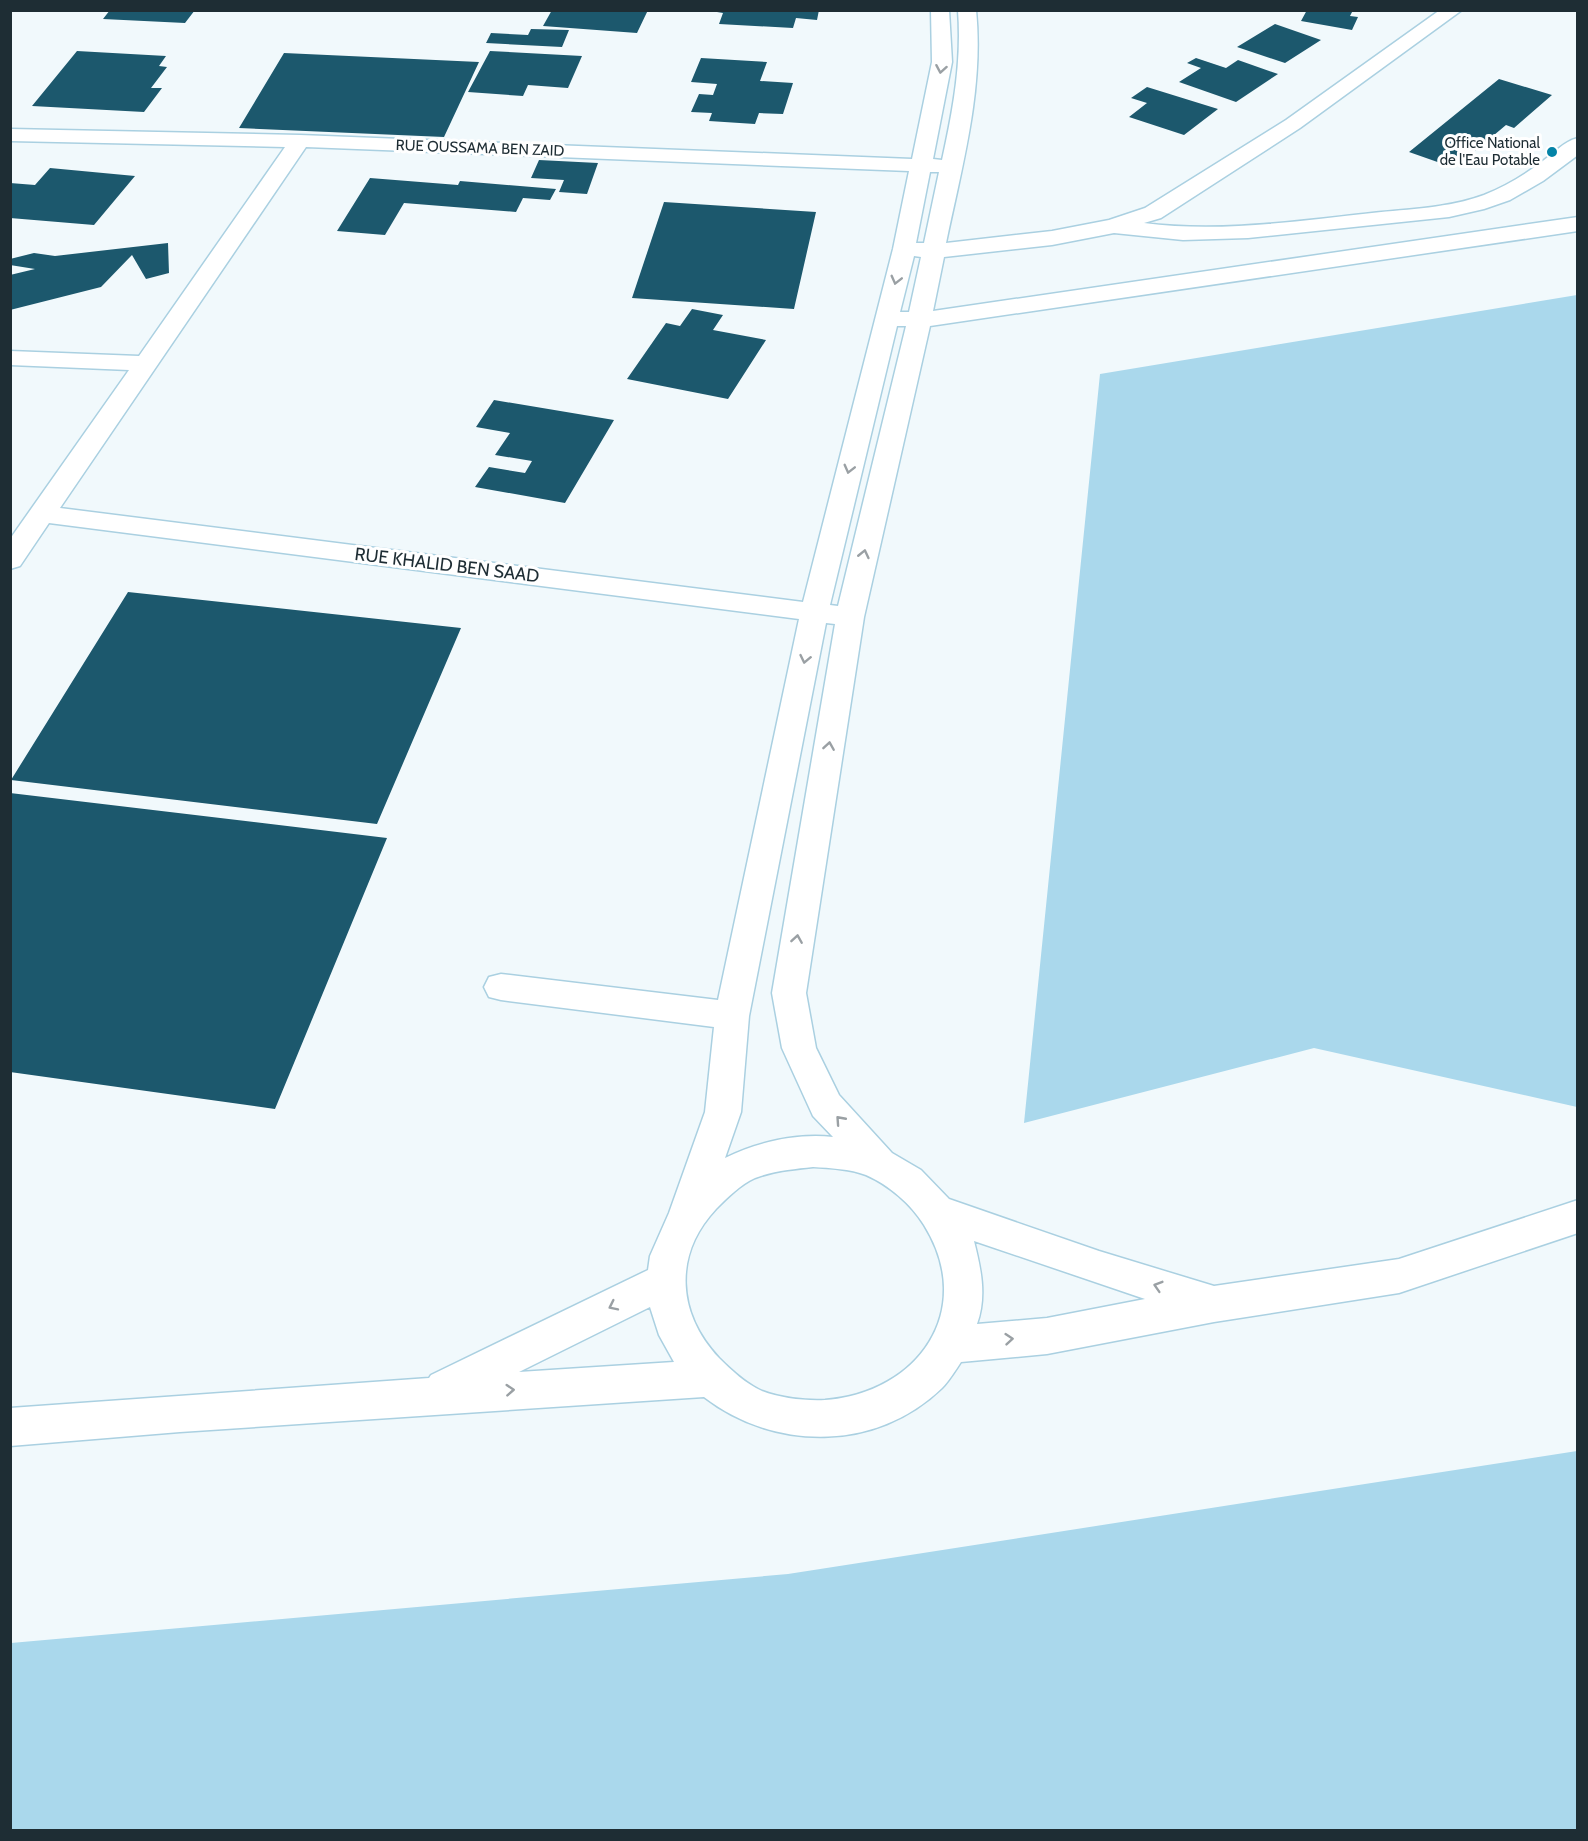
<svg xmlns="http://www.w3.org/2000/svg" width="1588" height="1841" font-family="Cabin,sans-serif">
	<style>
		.green { fill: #aad8ec }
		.building { fill: #1c586d }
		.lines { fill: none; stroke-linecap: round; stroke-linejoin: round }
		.minor-casing { stroke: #aad0e1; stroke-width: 3 }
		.minor { fill: #fff; fill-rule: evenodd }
		.oneway { stroke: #9aa0a4 }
		.poi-dot { fill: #0383a7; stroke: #fff; stroke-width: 2 }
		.labels { text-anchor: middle; stroke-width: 6; stroke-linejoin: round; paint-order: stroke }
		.far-poi-label { font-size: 15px; fill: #1e2d34; stroke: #fff; text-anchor: end }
		.far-street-label { font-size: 15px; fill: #1e2d34; stroke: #fff }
		.street-label { font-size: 18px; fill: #1e2d34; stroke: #fff }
	</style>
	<rect width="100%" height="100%" fill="#f1f9fc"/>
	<path class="green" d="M1577 295V1107L1314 1048 1024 1123 1100 374Z
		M1577 1451V1830H11V1643L788 1574Z"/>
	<path class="building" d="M110 10H195L185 23 103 19Z
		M552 10H648L637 33 543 26Z
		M705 10H819L817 20 796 18 793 28 719 24 723 13Z
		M1307 10H1353L1350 16 1358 17 1352 30 1301 21Z
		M1275 24 1321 40 1285 63 1237 47Z
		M531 29 569 30 562 47 486 43 491 33 528 35Z
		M77 51 166 56 159 66 167 67 151 88H162L144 112 32 106Z
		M490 51 582 56 568 88 528 85 523 96 468 92Z
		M284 53 479 62 444 137 239 128Z
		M701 58 767 62 760 81 793 83 783 114 759 113 755 124 709 121 712 113 691 112 699 94 713 95 717 84 691 82Z
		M1196 58 1226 68 1238 60 1278 74 1236 102 1179 82 1201 68 1187 63Z
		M1499 79 1552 95 1514 128 1506 125 1475 151 1467 148 1446 165 1409 152Z
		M1147 87 1218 109 1184 135 1129 117 1147 103 1131 98Z
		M539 160 598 163 587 194 559 192 564 180 531 178Z
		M50 168 135 176 94 225 10 218V183L35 185Z
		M370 178 458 185 460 181 556 189 550 200 523 198 516 212 404 203 385 235 337 231Z
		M664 202 816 212 794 309 632 298Z
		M168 243 169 273 146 279 132 255 101 287 10 310V275L35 269 10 265V259L34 253 55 256Z
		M692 309 723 315 713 330 766 340 728 399 627 379 666 323 680 326Z
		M494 400 614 420 565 503 475 487 489 467 525 473 532 461 495 455 510 433 476 427Z
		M128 592 461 628 377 824 11 780Z
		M10 793 387 838 275 1109 10 1072Z"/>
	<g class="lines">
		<g class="minor-casing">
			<path id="minor" d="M931 10H949L952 62 933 159 942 160C953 110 962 62 958 10H976C984 89 962 166 946 243L1052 231 1109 220 1145 208 1286 120 1440 10H1462L1300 128 1161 218 1144 223C1219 233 1297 221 1372 213 1409 209 1449 208 1484 195 1504 187 1523 176 1540 163 1552 155 1564 141 1578 138V155L1543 181 1510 200 1484 209 1449 217 1248 238 1183 240 1114 233 1052 245 944 257 933 311 1578 217V231L930 326 864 617 806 993 816 1048 839 1095 892 1153 921 1170 949 1199 1099 1251 1214 1286 1399 1259 1578 1200V1233L1399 1293 1214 1322 1047 1354 961 1362C955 1371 949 1381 942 1388 876 1452 774 1451 704 1397L180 1432 10 1446V1408L429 1378 431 1375 648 1270 650 1256 669 1213 705 1112 714 1027 501 1000 489 997 484 987 489 977 501 974 718 1000 799 619 49 523 20 566 10 569V539L129 370 10 365V351L139 356 285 147 10 141V129L300 135 912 159 932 62ZM306 147 909 171 893 249 803 602 60 508ZM930 172H939L924 243H916ZM914 256 921 257 909 312H900ZM897 326H906L838 606 830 605ZM826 623 835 624 772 993 782 1048 813 1116 833 1137C797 1133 757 1142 725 1158L741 1112 749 1016ZM813 1167C830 1168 850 1169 866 1175 889 1185 911 1204 924 1225 977 1310 918 1393 825 1400 805 1401 780 1398 762 1391 746 1384 731 1370 719 1358 677 1313 673 1255 716 1209 728 1197 740 1185 755 1178 773 1171 794 1169 813 1167ZM974 1241 1145 1299 1047 1318 977 1324C987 1296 981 1269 974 1241ZM650 1307 659 1335 674 1362 519 1372Z"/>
		</g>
		<use href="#minor" class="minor"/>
	</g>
	<defs><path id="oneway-chevron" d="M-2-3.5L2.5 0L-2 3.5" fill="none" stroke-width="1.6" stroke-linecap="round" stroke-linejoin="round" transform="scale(1.5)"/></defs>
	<g class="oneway">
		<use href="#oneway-chevron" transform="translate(941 69) rotate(100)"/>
		<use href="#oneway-chevron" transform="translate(896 280) rotate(104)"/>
		<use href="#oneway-chevron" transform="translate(849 469) rotate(104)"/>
		<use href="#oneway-chevron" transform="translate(864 554) rotate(-77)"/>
		<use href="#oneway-chevron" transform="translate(805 659) rotate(102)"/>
		<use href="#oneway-chevron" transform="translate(829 746) rotate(-81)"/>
		<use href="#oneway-chevron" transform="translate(797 939) rotate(-81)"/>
		<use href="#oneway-chevron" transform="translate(840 1120) rotate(-132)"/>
		<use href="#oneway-chevron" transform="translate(1158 1286) rotate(-163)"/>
		<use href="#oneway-chevron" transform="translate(613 1306) rotate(154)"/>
		<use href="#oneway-chevron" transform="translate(1009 1339) rotate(-5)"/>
		<use href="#oneway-chevron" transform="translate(510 1390) rotate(-4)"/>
	</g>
	<circle class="poi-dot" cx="1552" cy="152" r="6"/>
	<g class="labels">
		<g class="far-poi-label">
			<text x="1540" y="148">Office National<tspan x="1540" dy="17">de l'Eau Potable</tspan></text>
		</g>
		<g class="far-street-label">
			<text transform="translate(480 148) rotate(2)" y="5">RUE OUSSAMA BEN ZAID</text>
		</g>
		<g class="street-label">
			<text transform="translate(447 565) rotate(7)" y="6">RUE KHALID BEN SAAD</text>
		</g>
	</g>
	<rect width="1588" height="1841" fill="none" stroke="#1e2d34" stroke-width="24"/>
</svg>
